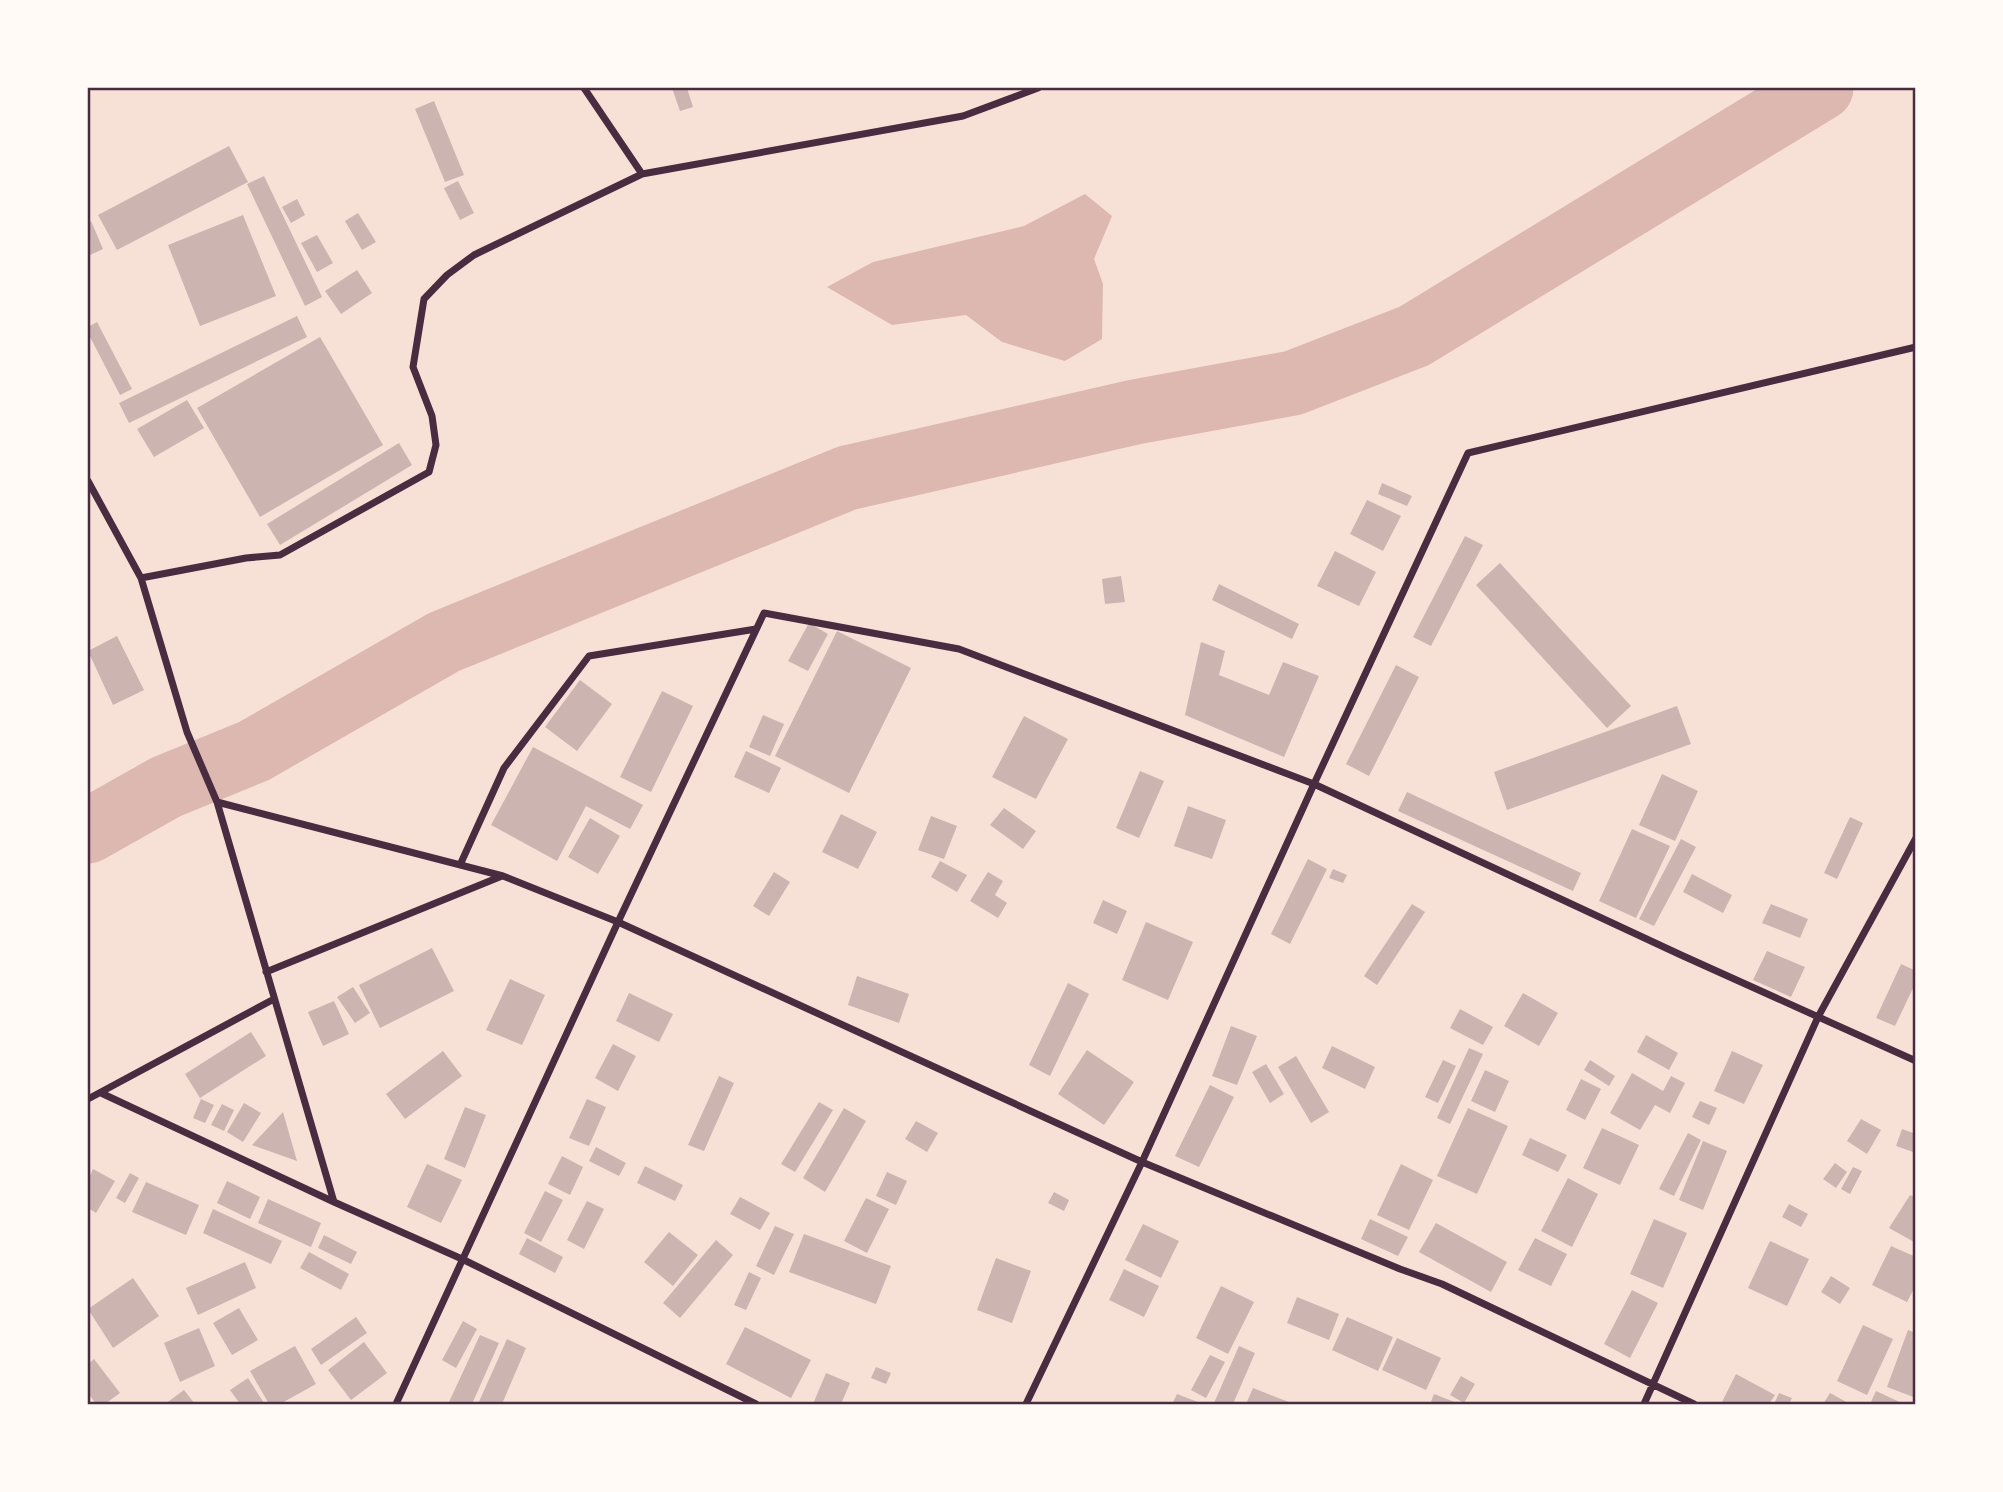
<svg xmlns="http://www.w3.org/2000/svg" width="2003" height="1492" font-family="'Exo 2',sans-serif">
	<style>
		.water { fill: #dcb8b0 }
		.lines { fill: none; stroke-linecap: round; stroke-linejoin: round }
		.river { stroke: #dcb8b0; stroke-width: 65 }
		.building { fill: #ccb4b1 }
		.minor { stroke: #4a2c40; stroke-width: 7 }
		.neatline { fill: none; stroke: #4a2c40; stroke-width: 2.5 }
	</style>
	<rect width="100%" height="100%" fill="#f7e1d7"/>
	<path class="water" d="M1085 194 1112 216 1094 259 1103 284 1102 339 1065 361 1002 342 966 315 892 325 827 287 873 262 1024 226Z"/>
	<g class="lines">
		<path class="river" d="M88 831 166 787 254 751 444 642 847 478 1135 412 1293 383 1414 336 1821 88"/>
	</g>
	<path class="building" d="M672 88H687L693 107 680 111Z
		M434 101 464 175 445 182 415 109Z
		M229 146 248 182 117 250 98 215Z
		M264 176 322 297 305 306 247 184Z
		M458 181 474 213 460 220 444 188Z
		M297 199 305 215 291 223 282 207Z
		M358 213 376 242 362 250 345 221Z
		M243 215 276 296 200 326 168 245Z
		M91 221 103 249 88 256V222Z
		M317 235 333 263 317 272 301 243Z
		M357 270 372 293 341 314 325 291Z
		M297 316 307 337 129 423 119 403Z
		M97 322 132 389 120 395 88 333V327Z
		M320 337 383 445 260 517 197 408Z
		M187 400 204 428 154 457 137 429Z
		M399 443 412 465 280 545 267 524Z
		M1382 483 1412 496 1407 506 1378 494Z
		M1367 500 1401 516 1383 551 1350 534Z
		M1465 536 1483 545 1431 646 1413 637Z
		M1335 551 1376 572 1359 606 1317 586Z
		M1500 563 1631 706 1607 728 1476 585Z
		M1121 576 1125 602 1105 604 1102 579Z
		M1219 584 1299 624 1292 639 1212 600Z
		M809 623 828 634 808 671 788 661Z
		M837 631 911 668 849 793 775 756Z
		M117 636 144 690 113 705 88 651Z
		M1201 642 1225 651 1219 675 1269 695 1283 662 1319 676 1284 757 1185 715Z
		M1396 665 1419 677 1369 776 1346 764Z
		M580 680 612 704 577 751 545 727Z
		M662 691 693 706 651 792 620 777Z
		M1677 706 1691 744 1507 810 1494 772Z
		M763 715 784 724 770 756 749 747Z
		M1024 716 1068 739 1036 799 992 777Z
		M533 747 643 805 630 829 586 806 557 861 491 825Z
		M746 751 781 768 769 793 734 777Z
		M1140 771 1164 781 1139 838 1116 828Z
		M1662 774 1698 791 1675 841 1639 825Z
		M1407 792 1581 873 1573 891 1398 811Z
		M1188 806 1226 820 1212 859 1174 846Z
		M1004 808 1036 831 1023 849 990 825Z
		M841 814 877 832 858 869 822 852Z
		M931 816 957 826 944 859 918 850Z
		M1850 817 1863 823 1837 879 1824 873Z
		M590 818 620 836 598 874 568 857Z
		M1632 829 1670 846 1636 918 1599 901Z
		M1681 839 1696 847 1654 926 1639 919Z
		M1308 859 1327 869 1290 944 1271 934Z
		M940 861 967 875 957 892 931 877Z
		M1333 869 1347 875 1343 883 1329 878Z
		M774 872 790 882 769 916 753 906Z
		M988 872 1003 881 995 895 1007 903 998 918 970 901Z
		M1692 874 1732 895 1723 913 1683 892Z
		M1103 900 1127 911 1117 934 1093 923Z
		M1412 904 1425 912 1377 985 1364 976Z
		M1771 904 1808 919 1800 938 1762 923Z
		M1146 922 1193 942 1168 1000 1122 980Z
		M432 948 454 991 380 1028 359 985Z
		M1767 951 1805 967 1791 997 1753 980Z
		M1901 964 1916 971V982L1895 1026 1876 1018Z
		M857 976 909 994 899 1023 848 1005Z
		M510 979 545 995 522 1045 486 1030Z
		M1068 983 1089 994 1050 1076 1029 1065Z
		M353 987 370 1013 355 1023 337 997Z
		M629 993 673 1014 659 1042 616 1021Z
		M1523 993 1558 1013 1539 1046 1504 1026Z
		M334 1001 349 1034 323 1046 308 1012Z
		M1460 1009 1493 1027 1483 1045 1450 1028Z
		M1231 1026 1257 1036 1237 1085 1212 1076Z
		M251 1032 266 1056 200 1098 185 1074Z
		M1646 1035 1678 1053 1669 1070 1637 1052Z
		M613 1044 636 1056 618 1091 595 1078Z
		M1332 1046 1375 1067 1365 1089 1322 1068Z
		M1469 1048 1483 1054 1450 1124 1437 1118Z
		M1087 1050 1134 1082 1104 1125 1058 1094Z
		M443 1051 462 1076 405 1119 386 1094Z
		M1732 1051 1763 1065 1744 1104 1714 1091Z
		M1296 1056 1329 1112 1311 1123 1278 1067Z
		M1443 1060 1456 1066 1438 1103 1425 1097Z
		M1590 1060 1615 1076 1609 1086 1584 1070Z
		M1266 1064 1284 1094 1270 1103 1252 1072Z
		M1485 1070 1509 1081 1495 1112 1471 1101Z
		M1632 1073 1663 1091 1671 1076 1685 1083 1670 1113 1655 1105 1640 1130 1610 1113Z
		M719 1076 734 1083 704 1151 688 1145Z
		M1581 1079 1601 1089 1585 1120 1566 1110Z
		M1210 1085 1234 1097 1199 1167 1175 1156Z
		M201 1099 214 1105 205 1123 193 1118Z
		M587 1099 606 1107 589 1146 569 1138Z
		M1700 1101 1717 1108 1709 1125 1692 1117Z
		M819 1102 833 1110 795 1172 781 1164Z
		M244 1103 261 1113 243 1142 227 1132Z
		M222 1104 234 1110 224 1131 211 1125Z
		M465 1107 486 1115 465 1168 444 1159Z
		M844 1108 866 1121 825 1192 803 1178Z
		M1468 1108 1508 1126 1477 1194 1437 1176Z
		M283 1112 297 1161 252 1145Z
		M1861 1119 1881 1130 1867 1154 1847 1141Z
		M916 1121 938 1133 927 1152 905 1139Z
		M1602 1128 1639 1145 1620 1185 1583 1168Z
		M1902 1129 1916 1134V1153L1896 1146Z
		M1688 1133 1701 1140 1674 1196 1659 1189Z
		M1530 1138 1567 1155 1558 1172 1522 1155Z
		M1703 1141 1727 1151 1703 1210 1679 1200Z
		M596 1147 626 1163 619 1176 589 1161Z
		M562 1156 583 1167 570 1195 548 1184Z
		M1835 1163 1847 1172 1836 1188 1823 1179Z
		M427 1164 462 1180 441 1223 407 1207Z
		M1401 1164 1433 1180 1409 1230 1377 1215Z
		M645 1166 683 1185 675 1201 637 1183Z
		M1853 1167 1862 1171 1850 1194 1841 1189Z
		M93 1169 115 1181 96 1213 88 1208V1180Z
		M887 1172 907 1181 896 1205 876 1196Z
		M130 1173 139 1178 125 1203 116 1198Z
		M1568 1178 1598 1194 1572 1247 1541 1231Z
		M227 1181 260 1197 250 1219 217 1203Z
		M146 1182 199 1205 186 1235 132 1212Z
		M545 1191 563 1200 541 1242 524 1233Z
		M1054 1192 1069 1200 1064 1211 1048 1203Z
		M1910 1195 1916 1198V1243L1889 1228Z
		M740 1197 770 1213 760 1230 730 1214Z
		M866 1198 889 1209 867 1253 844 1241Z
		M268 1199 321 1223 311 1247 258 1223Z
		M587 1201 604 1209 584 1249 567 1240Z
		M1789 1204 1808 1214 1801 1227 1782 1217Z
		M213 1209 282 1241 271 1264 203 1233Z
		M1370 1219 1408 1237 1398 1256 1361 1239Z
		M1654 1219 1687 1233 1663 1288 1630 1274Z
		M1436 1223 1507 1262 1491 1292 1419 1252Z
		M1143 1224 1179 1241 1161 1278 1125 1260Z
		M775 1226 794 1234 774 1275 756 1266Z
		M669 1232 698 1255 673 1286 644 1262Z
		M804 1234 891 1266 876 1304 789 1272Z
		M324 1235 357 1252 351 1264 318 1248Z
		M527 1238 563 1257 555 1273 519 1254Z
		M1535 1238 1567 1254 1551 1286 1518 1270Z
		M716 1240 733 1255 680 1318 663 1303Z
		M1770 1241 1809 1259 1787 1306 1748 1288Z
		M1891 1246 1916 1257V1285L1907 1302 1872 1285Z
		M309 1252 349 1274 341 1290 300 1268Z
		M996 1258 1031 1271 1012 1323 977 1310Z
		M245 1262 256 1288 198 1315 186 1288Z
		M1124 1269 1159 1286 1144 1317 1109 1300Z
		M749 1272 761 1278 746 1310 734 1305Z
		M1831 1276 1850 1288 1840 1304 1821 1292Z
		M133 1278 159 1316 113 1348 88 1309Z
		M1221 1286 1254 1302 1228 1354 1196 1338Z
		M1632 1290 1658 1303 1630 1358 1604 1344Z
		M1297 1297 1339 1314 1329 1340 1287 1323Z
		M239 1308 258 1340 232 1355 213 1323Z
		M356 1317 367 1333 321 1365 311 1349Z
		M1347 1317 1393 1337 1378 1371 1332 1350Z
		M463 1321 477 1329 456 1368 442 1360Z
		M1863 1325 1893 1339 1867 1395 1837 1381Z
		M745 1327 811 1360 791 1398 726 1364Z
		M199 1328 215 1366 180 1382 164 1343Z
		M1908 1330 1916 1333V1398L1887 1387Z
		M480 1335 499 1343 472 1404H454L449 1402Z
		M1397 1338 1441 1358 1426 1390 1382 1370Z
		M507 1339 526 1348 502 1404H478Z
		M364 1342 387 1373 351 1400 328 1370Z
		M295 1346 316 1384 280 1404H269L250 1371Z
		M1239 1346 1255 1353 1233 1404H1217L1214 1403Z
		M1210 1355 1225 1362 1206 1398 1191 1390Z
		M94 1359 120 1393 105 1404H96L88 1393V1364Z
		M876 1367 891 1373 886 1384 871 1378Z
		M826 1373 850 1383 841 1404H813Z
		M1736 1374 1775 1395 1769 1404H1727L1722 1402Z
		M1461 1376 1475 1384 1464 1403 1450 1395Z
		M248 1378 264 1403 261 1404H240L230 1390Z
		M1253 1388 1294 1404H1246Z
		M184 1390 195 1404H165Z
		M1876 1391 1904 1404H1870Z
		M1779 1393 1792 1398 1789 1404H1774Z
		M1830 1393 1850 1404H1823Z
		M1177 1394 1203 1404H1172Z
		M1434 1394 1460 1404H1430Z"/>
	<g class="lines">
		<path class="minor" d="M584 88 642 174
			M88 481 141 578 187 732 217 802 334 1202
			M141 578 246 558 280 555 429 472 436 445 432 416 413 367 424 299 447 275 474 255 642 174 963 116 1038 88
			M217 802 503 876 618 922 1142 1162 1400 1269 1442 1284 1694 1404
			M460 865 504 768 589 656 756 629
			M266 972 502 876
			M101 1093 334 1202 462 1259 756 1404
			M88 1099 274 999
			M396 1404 618 922 764 613 959 649 1314 784 1681 955 1916 1061
			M1026 1404 1142 1162 1314 784 1468 453 1916 347
			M1644 1404 1818 1017 1916 838"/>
	</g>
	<rect width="2003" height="1492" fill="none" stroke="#fffaf5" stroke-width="178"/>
	<rect x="89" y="89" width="1825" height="1314" class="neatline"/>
</svg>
